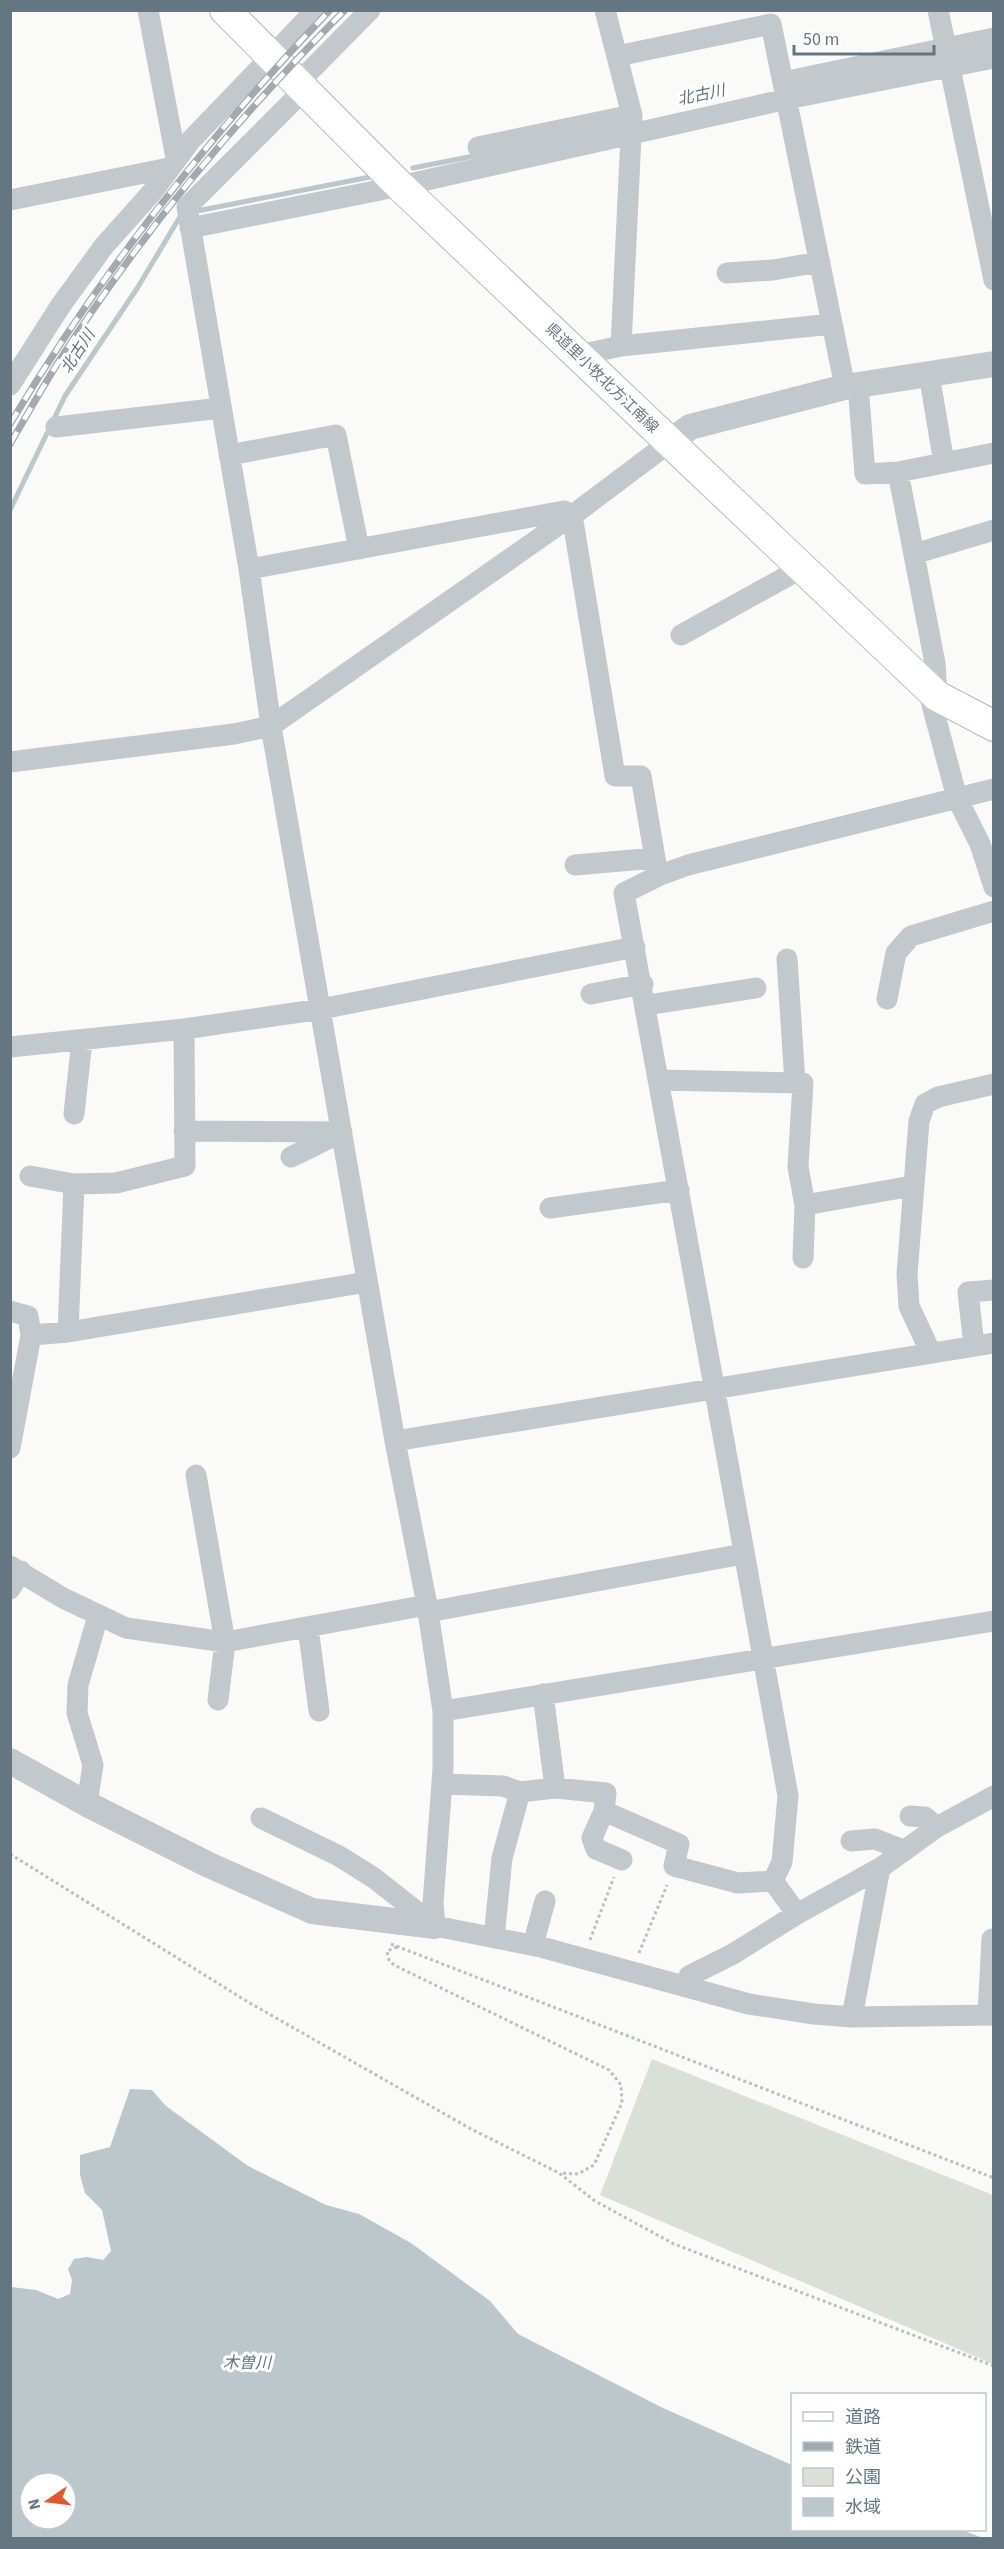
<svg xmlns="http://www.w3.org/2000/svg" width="1004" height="2549" font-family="'Source Sans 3','Noto Sans JP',sans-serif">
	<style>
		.green { fill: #dadfd7 }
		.water { fill: #bbc7cb; fill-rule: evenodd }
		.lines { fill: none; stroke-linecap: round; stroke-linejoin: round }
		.stream { stroke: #bbc7cb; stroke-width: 5 }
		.secondary-casing { stroke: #b3babf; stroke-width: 32 }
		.path { stroke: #bbbfc2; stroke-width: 3; stroke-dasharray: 3 3; stroke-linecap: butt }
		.minor { stroke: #c3c8cc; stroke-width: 21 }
		.tertiary { stroke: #c3c8cc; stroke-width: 26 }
		.secondary { stroke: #fff; stroke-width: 30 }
		.rail-casing { stroke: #a2aab0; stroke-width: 7 }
		.rail { stroke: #fff; stroke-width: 4.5; stroke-dasharray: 14; stroke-linecap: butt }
		.labels { text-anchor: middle; stroke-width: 6; stroke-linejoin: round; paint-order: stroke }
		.street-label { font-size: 15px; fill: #657683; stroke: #fff }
		.water-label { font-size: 16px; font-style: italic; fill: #60757c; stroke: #fff }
	</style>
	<rect width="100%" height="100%" fill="#fafaf8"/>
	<path class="green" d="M652 2059 993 2195V2364L600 2195Z"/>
	<path class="water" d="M130 2089 152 2090 166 2106 248 2166 326 2205 359 2214 411 2243 490 2301 518 2334 663 2408 792 2465V2530H962L983 2538H11V2287L36 2290 58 2299 70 2294 72 2280 68 2269 74 2259 87 2257 103 2260 111 2251 102 2210 85 2193 80 2175V2155L110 2147ZM30 2483H66V2519H30Z"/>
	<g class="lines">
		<path class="stream" d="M413 168 479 155
			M197 211 370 177
			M10 510 65 396 138 287 181 215"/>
		<g class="secondary-casing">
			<path id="secondary" d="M225 10 400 186 937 696 994 726"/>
		</g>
		<path class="path" d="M10 1854 248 2002 471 2129 559 2173 595 2201 674 2244 994 2366
			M590 1940 614 1877
			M391 1944 994 2178
			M397 1947 387 1951 389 1960 394 1965 609 2070 621 2085 622 2103 594 2165 578 2174 560 2173
			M639 1953 667 1885"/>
		<path class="minor" d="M148 10 176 158
			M605 10 632 115 621 346
			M938 10 994 280
			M617 56 771 24 845 387
			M783 82 994 38
			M298 83 370 10
			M305 89 187 207 249 569 271 726 395 1441 427 1605 443 1711V1769L433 1903 435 1926
			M478 147 632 115
			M10 200 169 168
			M190 228 400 186 787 99 994 58
			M727 273 773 270 820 262
			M579 355 621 346 832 324
			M929 374 944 463
			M10 385 61 305 104 246 153 191 191 140 316 10
			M858 385 865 474 898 472 994 453
			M56 427 221 408
			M229 455 336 435 359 549
			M898 472 935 663 937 696
			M914 554 994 530
			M249 569 564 511 572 515 615 776H641L658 876 624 893C681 1194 733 1495 788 1796L782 1862 773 1881
			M681 635 802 568
			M927 686 957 798 980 844 994 887
			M10 762 234 734 271 726 577 512 670 442
			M575 865 655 858
			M658 876 688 865 994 789
			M787 959 795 1083
			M591 994 643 984
			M887 999 896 953 911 936 994 911
			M647 1005 756 988
			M10 1047 184 1029 321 1009 635 947
			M659 1080 803 1083 798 1167 805 1205 803 1258
			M74 1114 82 1040
			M184 1131 342 1132 291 1157
			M30 1176 74 1184
			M805 1205 912 1186
			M550 1208 679 1190
			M10 1311 28 1316 31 1335
			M68 1332 74 1184 116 1183 185 1166 184 1029
			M974 1346 968 1292 994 1290
			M931 1353 909 1306 907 1274 919 1121 925 1104 938 1097 994 1084
			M395 1441 994 1343
			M10 1448 31 1335 68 1332 367 1282
			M196 1475 225 1642 218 1700
			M10 1566 63 1598 126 1628 225 1642 427 1605
			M10 1589 21 1571
			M428 1612 743 1554
			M308 1627 319 1711
			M543 1694 555 1788
			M443 1711 994 1621
			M442 1784 503 1786 520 1792 555 1788 606 1793 604 1811 592 1838 596 1849 622 1860
			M87 1804 93 1765 77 1713 78 1685 98 1616
			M604 1811 679 1844 674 1866 738 1883 773 1881 797 1914
			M910 1816 925 1817 937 1827
			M261 1818 339 1856 374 1878 435 1926 541 1947 749 2004 814 2014 852 2017 994 2015
			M851 1841 875 1839 903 1850
			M494 1938 502 1858 520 1792
			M533 1945 545 1901
			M685 1987 689 1976 733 1954 797 1914 880 1868 937 1827 994 1796
			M988 2015 992 1939
			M852 2017 880 1868"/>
		<path class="tertiary" d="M670 442 690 427 845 387 994 364
			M10 1761 87 1804 209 1865 312 1911 435 1926"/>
		<use href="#secondary" class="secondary"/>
		<g class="rail-casing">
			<path id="rail" d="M10 424C100 273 208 137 330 10
				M10 444C27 415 43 386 61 358 142 232 239 116 345 10"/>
		</g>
		<use href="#rail" class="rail"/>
	</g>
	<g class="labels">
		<g class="street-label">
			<text transform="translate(602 378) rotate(44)" y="5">県道里小牧北方江南線</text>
		</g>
		<g class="water-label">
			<text transform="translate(701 94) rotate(-12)" y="6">北古川</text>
			<text transform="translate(77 351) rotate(-57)" y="6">北古川</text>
			<text x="247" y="2368">木曽川</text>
		</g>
	</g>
	<rect width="1004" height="2549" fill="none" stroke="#657683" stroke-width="24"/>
	<rect x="791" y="2393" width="195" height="138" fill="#ffffff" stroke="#c1c8cd" stroke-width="1.5"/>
	<rect x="803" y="2412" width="30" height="9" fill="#ffffff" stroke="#c1c8cd" stroke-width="1.5"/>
	<text x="845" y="2423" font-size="18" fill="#657683">道路</text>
	<rect x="803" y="2442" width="30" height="9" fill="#a2aab0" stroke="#c1c8cd" stroke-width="1.5"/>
	<text x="845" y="2453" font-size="18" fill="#657683">鉄道</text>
	<rect x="803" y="2468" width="30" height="18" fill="#dadfd7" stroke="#c1c8cd" stroke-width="1.5"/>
	<text x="845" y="2483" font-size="18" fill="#657683">公園</text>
	<rect x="803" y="2498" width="30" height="18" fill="#bbc7cb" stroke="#c1c8cd" stroke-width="1.5"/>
	<text x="845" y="2513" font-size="18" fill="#657683">水域</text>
	<g transform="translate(48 2501) rotate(256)"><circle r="28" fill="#ffffff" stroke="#c1c8cd" stroke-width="1.5"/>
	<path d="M0-4.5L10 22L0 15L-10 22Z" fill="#e4572e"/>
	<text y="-9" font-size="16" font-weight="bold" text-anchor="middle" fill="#657683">N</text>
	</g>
	<path d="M794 45v9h140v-9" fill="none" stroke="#657683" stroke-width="3"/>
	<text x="803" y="45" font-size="18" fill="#657683" stroke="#ffffff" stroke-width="4.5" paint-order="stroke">50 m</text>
</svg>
